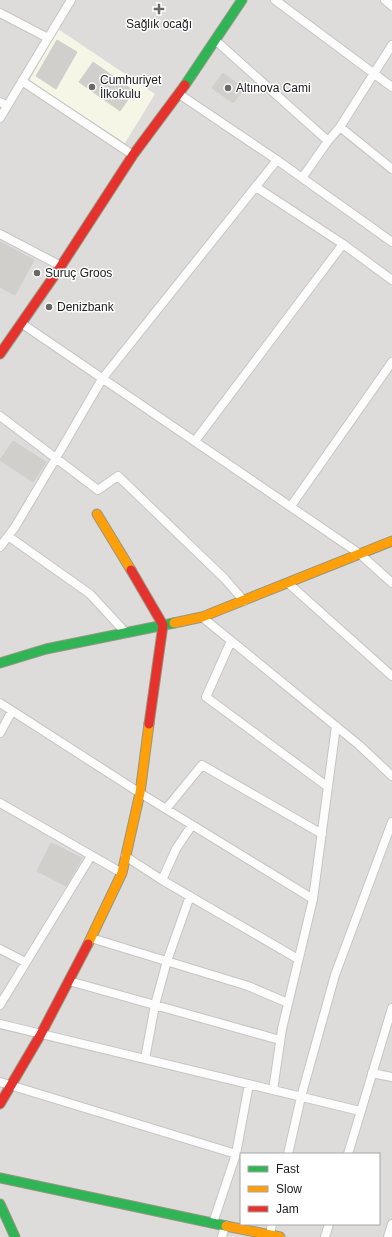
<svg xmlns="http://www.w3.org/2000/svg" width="392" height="1237" font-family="Helvetica,sans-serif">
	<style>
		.residential { fill: #dddcda; fill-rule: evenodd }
		.education { fill: #f6f6e6 }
		.building { fill: #d1cfcc; stroke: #d1ceca }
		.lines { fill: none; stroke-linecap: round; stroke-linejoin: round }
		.street-casing { stroke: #c5c5c3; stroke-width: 10 }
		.fast-casing { stroke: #959782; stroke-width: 11 }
		.slow-casing { stroke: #959782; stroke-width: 11 }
		.jam-casing { stroke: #959782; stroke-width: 11 }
		.street { stroke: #fcfcfc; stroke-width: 8 }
		.fast { stroke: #30b455; stroke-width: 9 }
		.slow { stroke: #ff9f0a; stroke-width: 9 }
		.jam { stroke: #e5322d; stroke-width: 9 }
		.poi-dot { fill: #686866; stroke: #fff; stroke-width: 1.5 }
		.labels { text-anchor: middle; stroke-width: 3; stroke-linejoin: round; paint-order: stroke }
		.poi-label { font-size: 12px; fill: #202020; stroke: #fff; text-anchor: start }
	</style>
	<rect width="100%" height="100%" fill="#eeede9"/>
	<path class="residential" d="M0 0H392V1237H0ZM241 1154H379V1224H241Z"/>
	<path class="education" d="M58 29 155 94 125 143 29 81Z"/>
	<path class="building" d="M57 40 77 52 56 89 36 76Z
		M93 62 134 91 120 111 79 82Z
		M223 73 244 89 233 103 212 88Z
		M0 242 34 260 15 295 0 287Z
		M13 441 46 462 33 482 0 460Z
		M51 843 82 858 66 886 37 871Z"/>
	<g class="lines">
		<g class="street-casing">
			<path id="street" d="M275 0 392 87
				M385 0 392 6
				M0 13 48 38
				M215 40 328 141
				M22 81 133 155
				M179 94 277 160 392 242
				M0 102 7 106
				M0 118 71 0
				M340 127 392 169
				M302 178 328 141 340 127 392 45
				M256 187 343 244 392 280
				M0 234 61 266
				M21 323 360 554 392 583
				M0 416 98 490 118 476 225 579 244 601
				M195 441 343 244
				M291 506 392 362
				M8 536 90 594 126 633
				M0 547 15 527 56 458 102 379 277 160
				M288 583 392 676
				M202 617 359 745 392 776
				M231 641 206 697 328 787
				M0 703 140 793 313 899
				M0 733 12 711
				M0 803 122 873
				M166 809 202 765 322 834
				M125 856 162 880 298 959
				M162 880 176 849 192 825
				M91 938 248 986 288 1003
				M0 949 25 962
				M69 981 280 1040
				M0 1005 91 856
				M0 1024 360 1111
				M145 1059 155 1005 167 961 190 896
				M372 1073 392 1077
				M0 1082 236 1154
				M273 1090 282 1029 313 899 336 726
				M288 1154 301 1097 335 975 392 822
				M348 1154 392 1008
				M213 1223 236 1154 249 1084
				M270 1235 272 1224
				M222 1237 225 1225
				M325 1237 329 1224
				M388 1237 392 1224"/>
		</g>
		<g class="fast-casing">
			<path id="fast" d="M185 85 242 0
				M0 663 46 649 174 623
				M0 1178 226 1226
				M0 1204 15 1237"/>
		</g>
		<g class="slow-casing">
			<path id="slow" d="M97 514 131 570
				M174 623 202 617 392 541
				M88 944 122 873 140 793 149 724
				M226 1226 280 1237"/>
		</g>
		<g class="jam-casing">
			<path id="jam" d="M0 354 61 266 133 155 185 85
				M131 570 163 625 149 724
				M0 1104 41 1034 88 944"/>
		</g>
		<use href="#street" class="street"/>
		<use href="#fast" class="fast"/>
		<use href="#slow" class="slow"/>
		<use href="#jam" class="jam"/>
	</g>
	<g class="poi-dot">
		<path d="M157 3h4v4h4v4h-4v4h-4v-4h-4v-4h4z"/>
		<circle cx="92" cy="87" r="4"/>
		<circle cx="228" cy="88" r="4"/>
		<circle cx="37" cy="273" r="4"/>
		<circle cx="49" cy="307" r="4"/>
	</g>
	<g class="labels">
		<g class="poi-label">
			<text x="159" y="28" text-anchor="middle">Sağlık ocağı</text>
			<text x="100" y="84">Cumhuriyet<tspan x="100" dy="14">İlkokulu</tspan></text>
			<text x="236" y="92">Altınova Cami</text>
			<text x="45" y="277">Suruç Groos</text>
			<text x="57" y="311">Denizbank</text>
		</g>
	</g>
	<rect x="240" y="1153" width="140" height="72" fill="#ffffff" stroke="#a6a6a6"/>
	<rect x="248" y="1166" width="20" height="6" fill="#30b455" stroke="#a6a6a6"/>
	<text x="276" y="1173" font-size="12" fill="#202020">Fast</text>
	<rect x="248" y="1186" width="20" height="6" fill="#ff9f0a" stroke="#a6a6a6"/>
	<text x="276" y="1193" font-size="12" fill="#202020">Slow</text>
	<rect x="248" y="1206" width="20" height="6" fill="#e5322d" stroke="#a6a6a6"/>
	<text x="276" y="1213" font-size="12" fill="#202020">Jam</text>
</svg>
